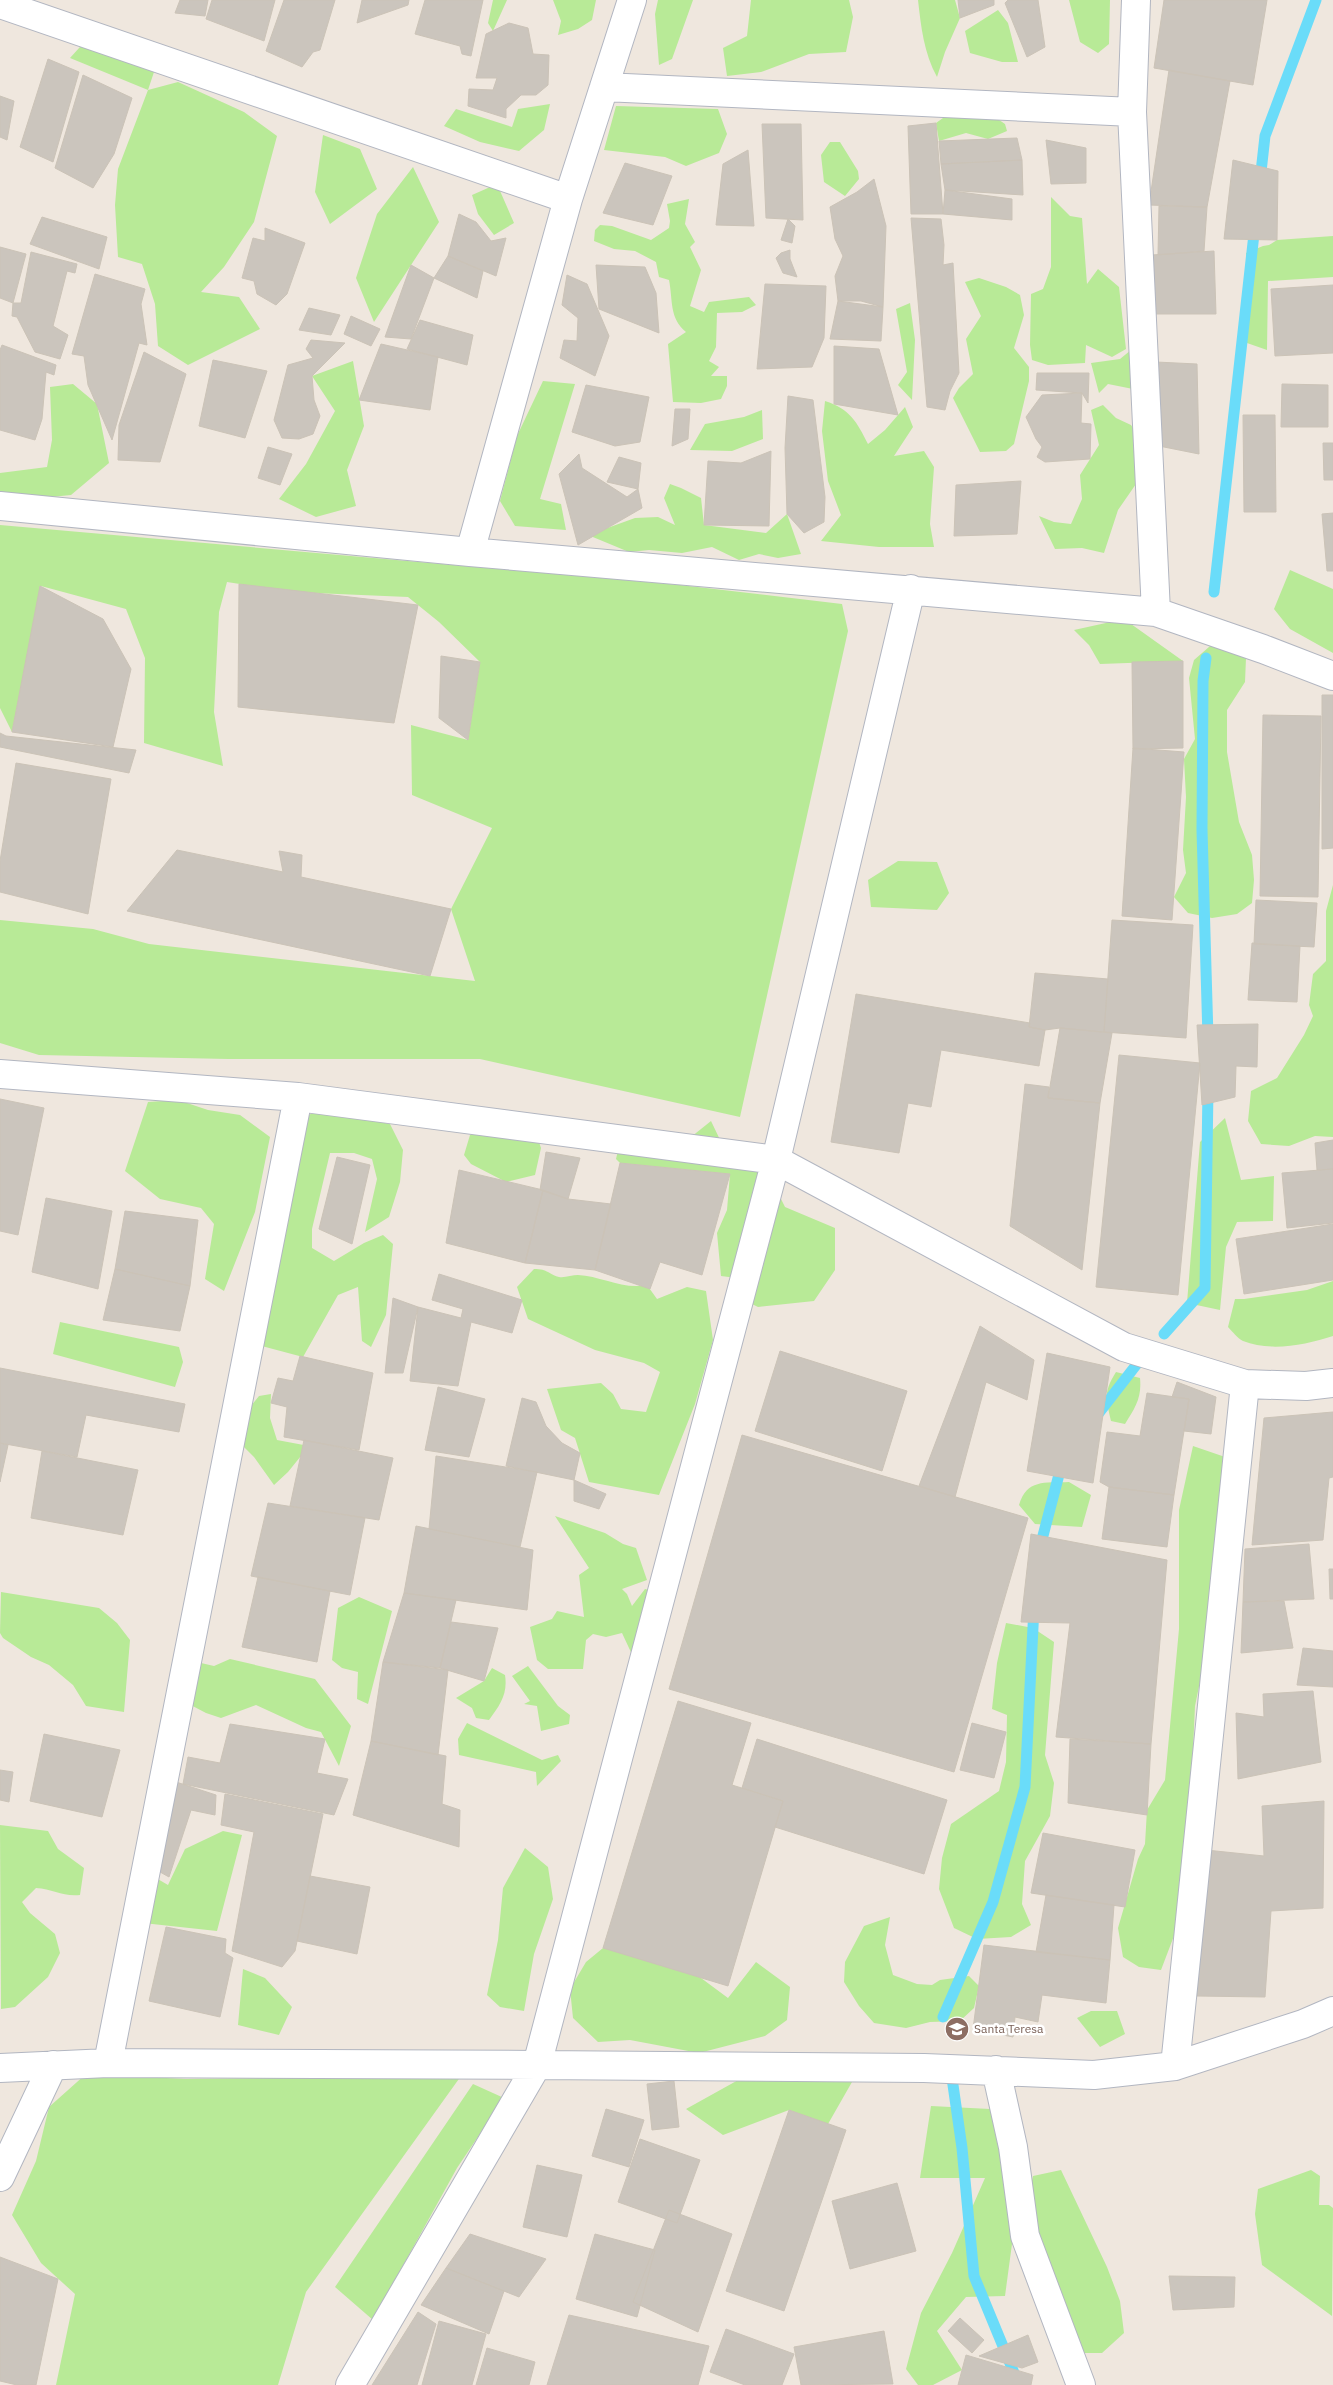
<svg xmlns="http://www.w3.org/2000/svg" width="1333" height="2385" font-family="'IBM Plex Sans',sans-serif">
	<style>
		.green { fill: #b8ea97 }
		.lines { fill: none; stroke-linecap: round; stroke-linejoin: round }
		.stream { stroke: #6adcf9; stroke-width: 11 }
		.building { fill: #cbc5bd; stroke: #cbc3b7 }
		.minor-casing { stroke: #b2b6c1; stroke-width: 30 }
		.minor { stroke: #fff; stroke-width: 28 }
		.labels { text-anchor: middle; stroke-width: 5; stroke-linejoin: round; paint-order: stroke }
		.education-label { font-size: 12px; fill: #785e54; stroke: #fff; text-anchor: start }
	</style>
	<rect width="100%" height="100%" fill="#efe7de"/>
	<path class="green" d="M493 0H507L493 31 488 23Z
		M553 0H596L592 20 578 29 558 35 561 21Z
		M658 0H693L672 59 659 65 655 14Z
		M751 0H849L853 17 846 52 809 54 761 72 727 76 723 48 747 36Z
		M918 0H955L960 18 945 52 937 77C924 53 921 27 918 0Z
		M1069 0H1110L1109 44 1098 53 1080 42Z
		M998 10 1008 23 1018 62H1002L970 53 965 31Z
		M89 37 157 63 148 90 178 82 244 112 277 136 254 222 224 267 201 292 239 297 260 329 188 365 158 346 155 304 142 264 118 257 115 205 118 169 148 90 70 58Z
		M550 104 544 130 519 151 480 142 444 126 456 109 512 127 518 109Z
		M616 106 718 109 727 134 719 153 686 166 665 157 604 150Z
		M957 108 986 111 1005 124 1007 131 988 139 966 133 939 141 936 123Z
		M323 135 360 149 377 189 330 224 315 192Z
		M830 142H840L858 171 859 179 845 196 824 182 821 155Z
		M413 167 439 222 374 322 356 278 377 214Z
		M497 184 514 223 494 235 478 214 472 195Z
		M1051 197 1070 216 1082 218 1087 284 1098 269 1119 287 1126 349 1112 357 1086 345 1085 363 1048 365 1032 360 1030 345 1031 294 1043 289 1051 267Z
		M689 199 685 224 695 242 690 247 701 270 690 306 704 312 709 302 749 297 756 305 742 312 717 313 716 347 709 361 719 367 711 376H727V386L721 399 701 403 673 402 668 344 686 332C669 318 673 300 669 280L659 277 656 262 635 251 614 249 594 241 595 230 600 225 612 226 651 240 669 228 670 221 667 204Z
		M1333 236V277L1268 281 1267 350 1247 343 1246 253 1263 246 1269 245 1277 240Z
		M979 278 1006 287 1020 295 1024 315 1014 348 1029 367V381L1014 444 1006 451 980 452 953 398 959 388 973 374 966 339 981 316 965 282Z
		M910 303 915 340 912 400 898 385 907 372 896 309Z
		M1142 341 1138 390 1108 384 1099 393 1091 363 1120 359Z
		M353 361 364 426 347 470 356 506 316 517 279 499 306 464 335 411 312 376Z
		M543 381 575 384 540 499 561 504 566 530 515 526 500 501 517 436Z
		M73 384 97 404 109 463 71 495 0 502V473L47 467 52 440 50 387Z
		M825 401C850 409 857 422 868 444L885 430 905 407 913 427 894 456 924 451 934 467 930 524 934 547H879L821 541 841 515 828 481 822 431Z
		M1103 405 1116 418 1131 425 1142 442 1136 484 1118 510 1104 553 1082 548 1055 549 1039 516 1054 522 1071 524 1082 499 1080 475 1099 445 1091 410Z
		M762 410 763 439 732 451 690 450 705 424 744 417Z
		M670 484 681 488 701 498 704 525 766 533 787 514 801 554 778 558 759 554 739 560 712 547 682 553 649 550 629 552 588 535 635 518 658 517 675 525 664 498Z
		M0 525 680 585 842 604 848 631 740 1117 480 1059H228L39 1055 0 1043V920L93 929 149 944 475 981 451 909 492 828 412 795 411 725 468 740 480 662 439 622 408 597 291 592 227 582 219 612 214 712 223 766 144 743 145 658 126 609 41 586 12 732 0 708Z
		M1290 570 1333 589V653L1290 629 1274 609Z
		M1124 619 1183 661 1100 664 1089 645 1074 630Z
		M1217 640 1240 641 1246 658 1245 682 1227 710V752L1239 822 1252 855 1254 880 1252 903 1237 914 1212 918 1188 913 1174 897 1186 873 1183 850 1186 797 1184 759 1195 739 1189 678 1194 660Z
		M898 861 937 862 949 893 937 910 871 907 868 880Z
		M1333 885V1137L1315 1136 1289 1146 1261 1144 1248 1121 1251 1091 1277 1078 1304 1035 1313 1016 1309 1005 1313 974 1326 961V911Z
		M178 1100 208 1110 240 1115 270 1137 255 1212 224 1291 205 1279 214 1224 201 1208 160 1199 125 1171 148 1102Z
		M324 1106 365 1119 390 1124 403 1150 400 1182 389 1217 365 1232 377 1179 372 1159 354 1153H330L312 1229V1248L334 1261 364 1243 383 1235 393 1244 386 1315 371 1347 362 1341 358 1287 338 1295 303 1357 258 1345 297 1134 309 1115Z
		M1225 1118 1241 1180 1274 1176 1273 1221 1237 1222 1226 1247 1220 1310 1187 1303 1200 1142Z
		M711 1121 723 1146 771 1179 785 1207 835 1228V1270L814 1301 758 1307 740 1298 745 1279 721 1276 717 1233 727 1210 730 1174 620 1163 616 1159 620 1142 691 1137Z
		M482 1128 538 1139 541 1148 535 1175 506 1182 471 1164 464 1155 470 1135Z
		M534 1269C548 1269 548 1274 559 1277 565 1278 572 1275 578 1275 601 1276 623 1290 647 1285L657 1299 687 1287 706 1291 713 1340 695 1404 659 1495 589 1482 575 1438 561 1430 547 1389 601 1383 613 1394 621 1409 646 1412 660 1372 644 1363 595 1350 528 1319 517 1287Z
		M1333 1281V1336C1306 1345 1270 1352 1243 1341 1237 1338 1233 1332 1228 1327L1235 1299H1244L1307 1290Z
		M60 1322 179 1347 183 1362 175 1387 53 1354Z
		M1116 1372 1140 1378C1142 1398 1135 1408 1125 1424L1111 1421C1106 1398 1103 1393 1116 1372Z
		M271 1394 270 1418 277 1440 309 1446 288 1472 274 1485 254 1457 239 1442 242 1417 259 1396Z
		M1193 1446 1228 1458 1203 1667 1195 1706 1187 1881 1177 1928 1161 1970 1139 1967 1123 1957 1118 1928 1138 1859 1145 1844 1147 1810 1165 1780 1179 1629V1510Z
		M1069 1482 1091 1495 1082 1527 1035 1524 1019 1505C1027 1479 1044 1483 1069 1482Z
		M555 1516 605 1533 623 1544 636 1548 647 1580 622 1589 627 1594 632 1606 645 1589 657 1592 636 1663 622 1633 606 1637 593 1634 586 1640 583 1669H548L537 1660 530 1627 552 1619 557 1611 584 1617 579 1575 589 1568Z
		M1 1592 99 1608 117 1623 130 1640 124 1712 86 1706 73 1685 49 1665 31 1657 3 1638 0 1633Z
		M359 1597 392 1611 368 1704 357 1699 358 1672 342 1668 332 1660 338 1608Z
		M1006 1623 1033 1628 1054 1642 1045 1755 1054 1783 1050 1816 1025 1861 1022 1904 1031 1925 1011 1937 977 1939 954 1928 939 1889 942 1858 951 1824 999 1791 1006 1762 1007 1715 992 1709 997 1663Z
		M230 1659 315 1679 351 1726 339 1766 321 1732 306 1728 256 1705 221 1718 206 1713 185 1702 201 1663 214 1666Z
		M528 1666 558 1706 570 1715 569 1724 541 1731 537 1706 524 1704 530 1701 512 1676Z
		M492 1668 505 1675C508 1694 500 1705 489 1720L476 1718 472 1708 456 1698 484 1681Z
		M467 1723 542 1760 558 1755 561 1761 537 1786 536 1772 459 1755 458 1739Z
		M0 1825 48 1831 58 1849 84 1868 80 1895C63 1897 53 1889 36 1888L22 1902 30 1913 55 1934 60 1953 48 1977 15 2007 1 2009Z
		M223 1831 242 1835 217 1931 143 1923 156 1878 168 1885 185 1849Z
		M525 1848 548 1867 553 1899 534 1954 524 2011 500 2007 487 1995 498 1940 503 1888Z
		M890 1917 885 1945 893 1975 917 1984 932 1985 940 1980 969 1976 979 1986 974 2008 960 2021 930 2022 906 2028 874 2023 859 2006 844 1982 845 1962 864 1926Z
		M603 1948 647 1953 701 1978 728 1998 756 1962 790 1987 787 2020 765 2036 699 2053 630 2040 598 2042 573 2018 570 1989 586 1962Z
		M243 1969 265 1978 292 2007 279 2035 238 2025Z
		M1091 2011H1117L1125 2034 1100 2047 1077 2018Z
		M860 2068 828 2124 789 2110 723 2135 686 2109 758 2069Z
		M86 2074 186 2079 461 2076 306 2292 278 2385H56L75 2294 41 2263 12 2215 36 2161 49 2107Z
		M473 2084 504 2098 457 2168 373 2320 335 2287Z
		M931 2106 990 2109 1019 2192 1005 2296 966 2297 937 2331 962 2370 933 2385H918L906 2369 921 2313 952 2253 985 2178H920Z
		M1061 2170 1107 2267 1120 2301 1124 2333 1102 2353H1081L1023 2222 1033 2176Z
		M1311 2170 1320 2176 1319 2205H1329L1333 2208 1332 2316 1262 2265 1255 2214 1258 2189Z"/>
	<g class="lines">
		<path class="stream" d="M1260 181 1265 136 1316 0
			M1214 592 1255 225
			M1206 658 1203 681 1202 830 1208 1038
			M1164 1334 1205 1288 1208 1089
			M1095 1418 1140 1360
			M1039 1551 1062 1463
			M943 2017 993 1902 1025 1787 1034 1607
			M952 2078 962 2148 974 2276 1019 2385"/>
	</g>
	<path class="building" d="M180 0H208L205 16 175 13Z
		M212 0H275L264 41 206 19Z
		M284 0H335L320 50 313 52 302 67 266 51Z
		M362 0H409L408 5 357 23Z
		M425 0H483L471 56 462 54 460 46 415 34Z
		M958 0H994V5L960 18Z
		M1008 0H1038L1045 47 1027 57 1005 3Z
		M1164 0H1267L1253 85 1154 68Z
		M509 23 528 28 533 54 549 55 548 85 536 95H521L506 109V118L468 106 469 89 493 90 497 78H476L486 34Z
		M48 59 79 72 53 162 20 147Z
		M1169 70 1230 81 1207 207 1149 205Z
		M83 75 132 98 114 154 93 188 55 168Z
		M0 96 14 101 7 140 0 137Z
		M936 123 943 214H911L908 126Z
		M762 124H801L803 220 766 218Z
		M1017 138 1022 160 941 164 939 141Z
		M1046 140 1086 148V183L1051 184Z
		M748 150 754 226 716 225 723 164Z
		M1022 160 1023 195 945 190 941 164Z
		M1233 160 1278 171 1277 240 1224 239Z
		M625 163 672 176 653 225 603 213Z
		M874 179 886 226 883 307 861 301H838L835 276 843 256 835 239 830 207 857 192Z
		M945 190 1012 199V220L943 214Z
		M1159 206 1207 207 1204 251 1158 255Z
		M459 214 476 222 491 241 506 238 496 276 448 256Z
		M42 217 107 237 99 269 30 244Z
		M911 218 941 219 944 245 943 265 953 263 959 373 950 391 945 410 927 407Z
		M788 219 795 226 792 243 781 240Z
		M265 228 305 243 287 294 276 305 257 294 254 281 242 278 253 238 265 241Z
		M0 247 26 254 13 303 0 298Z
		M790 250V259L797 277 783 273 776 258 781 253Z
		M1214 251 1216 314H1152L1151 255Z
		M31 252 77 264 75 273 67 271 53 326 68 335 60 359 35 352 17 317 12 316 13 303H21Z
		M448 256 483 271 477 298 434 278Z
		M411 265 434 278 411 339 385 337Z
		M596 265 645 267 656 293 659 333 599 309Z
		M95 274 145 289 141 304 147 345 139 343 112 440 88 385 84 356 72 354Z
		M567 275 587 284 609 336 595 376 560 358 564 340 577 341 578 318 562 305Z
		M765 284 826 286 824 338 812 367 757 369Z
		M1333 285V353L1275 356 1271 289Z
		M838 301 883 307 881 341 830 339Z
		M309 308 340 315 331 335 299 330Z
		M351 316 380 329 371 346 344 334Z
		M420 320 473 335 467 365 407 349Z
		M311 340 345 343 312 376 314 400 320 416 313 434 299 439 282 438 274 420 288 365 313 358 306 349Z
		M381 344 438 357 430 410 359 400Z
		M2 345 56 365 54 375 46 372 42 419 35 440 0 430V350Z
		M834 346 879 349 898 415 834 404Z
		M144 352 186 374 160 462 118 460 119 425Z
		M213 360 267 371 245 438 199 426Z
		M1156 362 1197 364 1199 454 1159 446Z
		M1037 373H1089L1088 403 1082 393 1036 390Z
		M1282 384 1328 385V427H1281Z
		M586 385 649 397 640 442 615 446 572 432Z
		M1082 393 1081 423 1091 424 1090 459 1045 462 1037 457 1042 447 1036 439 1026 417 1042 395Z
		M788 396 813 400 825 497 824 522 804 533 787 514 785 448Z
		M675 409H690L688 439 672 446Z
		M1243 415H1275L1276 512H1244Z
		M1323 443H1333V480H1324Z
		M268 447 292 454 280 485 258 478Z
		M771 451 769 526 704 525 708 461 741 463Z
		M579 454 582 468 627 497 638 489 642 508 578 545 559 474Z
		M619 457 641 463 638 489 607 482Z
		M1021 481 1017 534 954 536 956 485Z
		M1333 513V571H1327L1322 514Z
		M239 584 418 605 394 723 238 707Z
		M40 586 103 619 131 669 113 747 12 732Z
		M441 656 480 662 468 740 439 718Z
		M1183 661V748L1133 749 1132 662Z
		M1322 695H1333V848L1322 849Z
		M1263 715 1321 716 1318 897 1260 896Z
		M0 733 6 736 136 750 129 773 0 747Z
		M1133 748 1184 752 1172 920 1122 916Z
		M16 763 111 779 88 914 0 892V861Z
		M177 850 283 872 279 851 302 855 301 877 451 909 430 976 127 911Z
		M1256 900 1317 903 1314 947 1254 944Z
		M1112 920 1193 925 1186 1038 1104 1032Z
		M1252 943 1300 946 1297 1002 1248 1000Z
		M1035 973 1108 979 1104 1032 1060 1028 1045 1030 1029 1027Z
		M856 994 1030 1023 1029 1027 1045 1030 1039 1066 941 1050 931 1107 908 1103 899 1153 831 1142Z
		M1258 1024 1257 1067 1236 1066 1235 1097 1202 1105 1197 1025Z
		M1060 1028 1112 1033 1100 1103 1048 1098Z
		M1119 1055 1200 1063 1178 1295 1096 1287Z
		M1025 1084 1049 1087 1048 1098 1100 1103 1082 1270 1010 1226Z
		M0 1099 44 1108 18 1235 0 1231Z
		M1333 1140V1169L1317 1170 1315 1143Z
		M546 1152 580 1158 568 1199 540 1190Z
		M337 1157 370 1165 352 1244 319 1229Z
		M620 1163 730 1174 702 1275 660 1262 650 1289 595 1270Z
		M1333 1169V1223L1287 1228 1282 1173Z
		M459 1170 543 1190 525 1263 446 1243Z
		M543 1190 568 1199 611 1204 595 1270 525 1263Z
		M46 1198 112 1211 98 1289 32 1272Z
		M125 1211 198 1220 190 1286 115 1269Z
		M1333 1224V1280L1244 1294 1236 1239Z
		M115 1269 190 1286 180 1331 103 1320Z
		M439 1274 522 1300 512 1333 471 1322 458 1386 410 1381 418 1307 461 1318 463 1309 432 1300Z
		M393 1298 418 1307 403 1373H385Z
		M980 1326 1034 1360 1027 1400 986 1382 955 1497 919 1486Z
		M780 1351 907 1391 882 1471 755 1431Z
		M1047 1353 1110 1367 1093 1483 1027 1471Z
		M300 1356 373 1373 359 1450 284 1437 287 1407 271 1403 278 1378 293 1381Z
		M0 1368 185 1404 179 1432 86 1415 77 1457 0 1443Z
		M1177 1382 1216 1397 1211 1434 1184 1431 1189 1399 1172 1397Z
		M438 1387 485 1399 469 1457 425 1450Z
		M1147 1393 1189 1399 1174 1495 1109 1487 1100 1482 1107 1432 1140 1436Z
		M522 1398 536 1402 546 1426 562 1443 580 1453 574 1480 506 1466Z
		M1333 1412V1477L1329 1478 1323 1540 1252 1545 1264 1418Z
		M742 1435 1028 1518 954 1772 669 1689Z
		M304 1440 393 1458 379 1520 290 1506Z
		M0 1443 8 1445 0 1482Z
		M42 1451 138 1470 123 1535 31 1518Z
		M436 1456 537 1472 520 1547 429 1529Z
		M574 1480 606 1494 599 1509 574 1501Z
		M1109 1487 1174 1495 1167 1547 1102 1539Z
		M268 1503 365 1518 350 1595 251 1576Z
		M416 1526 533 1550 527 1610 404 1593Z
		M1031 1534 1167 1560 1151 1744 1056 1737 1070 1623 1021 1622Z
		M1309 1544 1314 1599 1243 1602 1245 1549Z
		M1329 1569H1333V1599H1330Z
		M258 1577 330 1591 317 1662 242 1647Z
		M404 1593 456 1600 440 1668 383 1662Z
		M1284 1601 1293 1648 1241 1653 1243 1602Z
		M451 1622 498 1628 484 1681 440 1668Z
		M1303 1648 1333 1651V1687L1297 1685Z
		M383 1662 448 1670 438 1755 371 1741Z
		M1313 1691 1321 1762 1238 1779 1236 1713 1264 1717 1263 1694Z
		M678 1701 751 1723 732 1785 783 1801 728 1986 603 1948Z
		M972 1723 1006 1732 994 1778 960 1770Z
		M230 1724 325 1739 317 1773 348 1779 334 1815 183 1784 188 1757 220 1763Z
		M44 1734 120 1750 102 1817 30 1801Z
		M757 1739 947 1800 924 1874 775 1827 783 1801 742 1788Z
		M1070 1739 1151 1744 1147 1815 1068 1803Z
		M371 1741 446 1756 442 1804 460 1810 459 1847 353 1815Z
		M0 1770 13 1772 9 1802 0 1800Z
		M173 1781 216 1795 215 1815 191 1810 169 1877 153 1868Z
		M225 1794 323 1814 295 1951 282 1967 232 1951 254 1832 221 1825Z
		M1324 1801 1323 1908 1271 1911 1265 1997 1197 1996 1206 1850 1264 1856 1262 1806Z
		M1043 1833 1135 1850 1125 1907 1031 1893Z
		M310 1876 370 1887 357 1954 297 1941Z
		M1046 1895 1114 1905 1110 1960 1036 1952Z
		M166 1927 226 1939 225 1953 233 1958 220 2017 149 2001Z
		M984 1945 1110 1960 1106 2003 1042 1995 1038 2022 1015 2017 1013 2037 973 2029Z
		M674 2081 679 2127 652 2130 647 2084Z
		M606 2109 644 2120 629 2167 592 2156Z
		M789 2110 846 2130 784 2311 726 2291Z
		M640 2139 700 2160 677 2223 618 2202Z
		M537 2165 582 2175 567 2237 523 2227Z
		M897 2183 916 2251 850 2269 832 2201Z
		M669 2210 732 2234 698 2332 633 2302Z
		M470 2234 546 2259 519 2297 446 2268Z
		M595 2234 655 2250 637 2317 576 2299Z
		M0 2257 58 2279 36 2385H17L0 2381Z
		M446 2268 504 2291 489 2334 421 2305Z
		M1169 2276 1235 2277 1234 2307 1173 2310Z
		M418 2312 436 2324 417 2385H372Z
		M569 2315 709 2346 698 2385H547Z
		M960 2318 984 2340 972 2353 948 2331Z
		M439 2321 486 2334 472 2385H422Z
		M726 2329 794 2354 782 2385H745L710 2372Z
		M884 2331 893 2384 801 2385 794 2347Z
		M1028 2335 1038 2362 1022 2368 979 2356Z
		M487 2348 535 2362 529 2385H476Z
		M966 2355 1033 2375 1031 2385H958Z"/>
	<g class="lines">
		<g class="minor-casing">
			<path id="minor" d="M1136 0 1132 112 1156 612
				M0 4 568 199
				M604 87 1132 112
				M0 506 470 552 1156 612 1263 649 1333 676
				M470 552 568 199 632 0
				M0 1074 298 1097 776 1160 1124 1347 1245 1384 1306 1386 1333 1383
				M108 2063 298 1097
				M1175 2066 1245 1384
				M0 2068 108 2063 537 2065 924 2068 1094 2075 1175 2066 1303 2024 1333 2011
				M996 2070 1013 2147 1025 2236 1081 2385
				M0 2177 53 2065
				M350 2385 537 2065 776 1160 911 589"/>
		</g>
		<use href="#minor" class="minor"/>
	</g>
	<defs>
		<g id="school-disc" transform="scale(1.25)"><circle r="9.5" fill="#8d6e63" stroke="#fff"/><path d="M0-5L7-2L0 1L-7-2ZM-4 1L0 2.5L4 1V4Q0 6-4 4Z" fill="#fff"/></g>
	</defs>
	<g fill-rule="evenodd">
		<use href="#school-disc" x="957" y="2029"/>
	</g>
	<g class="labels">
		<g class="education-label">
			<text x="974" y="2033">Santa Teresa</text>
		</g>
	</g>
</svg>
